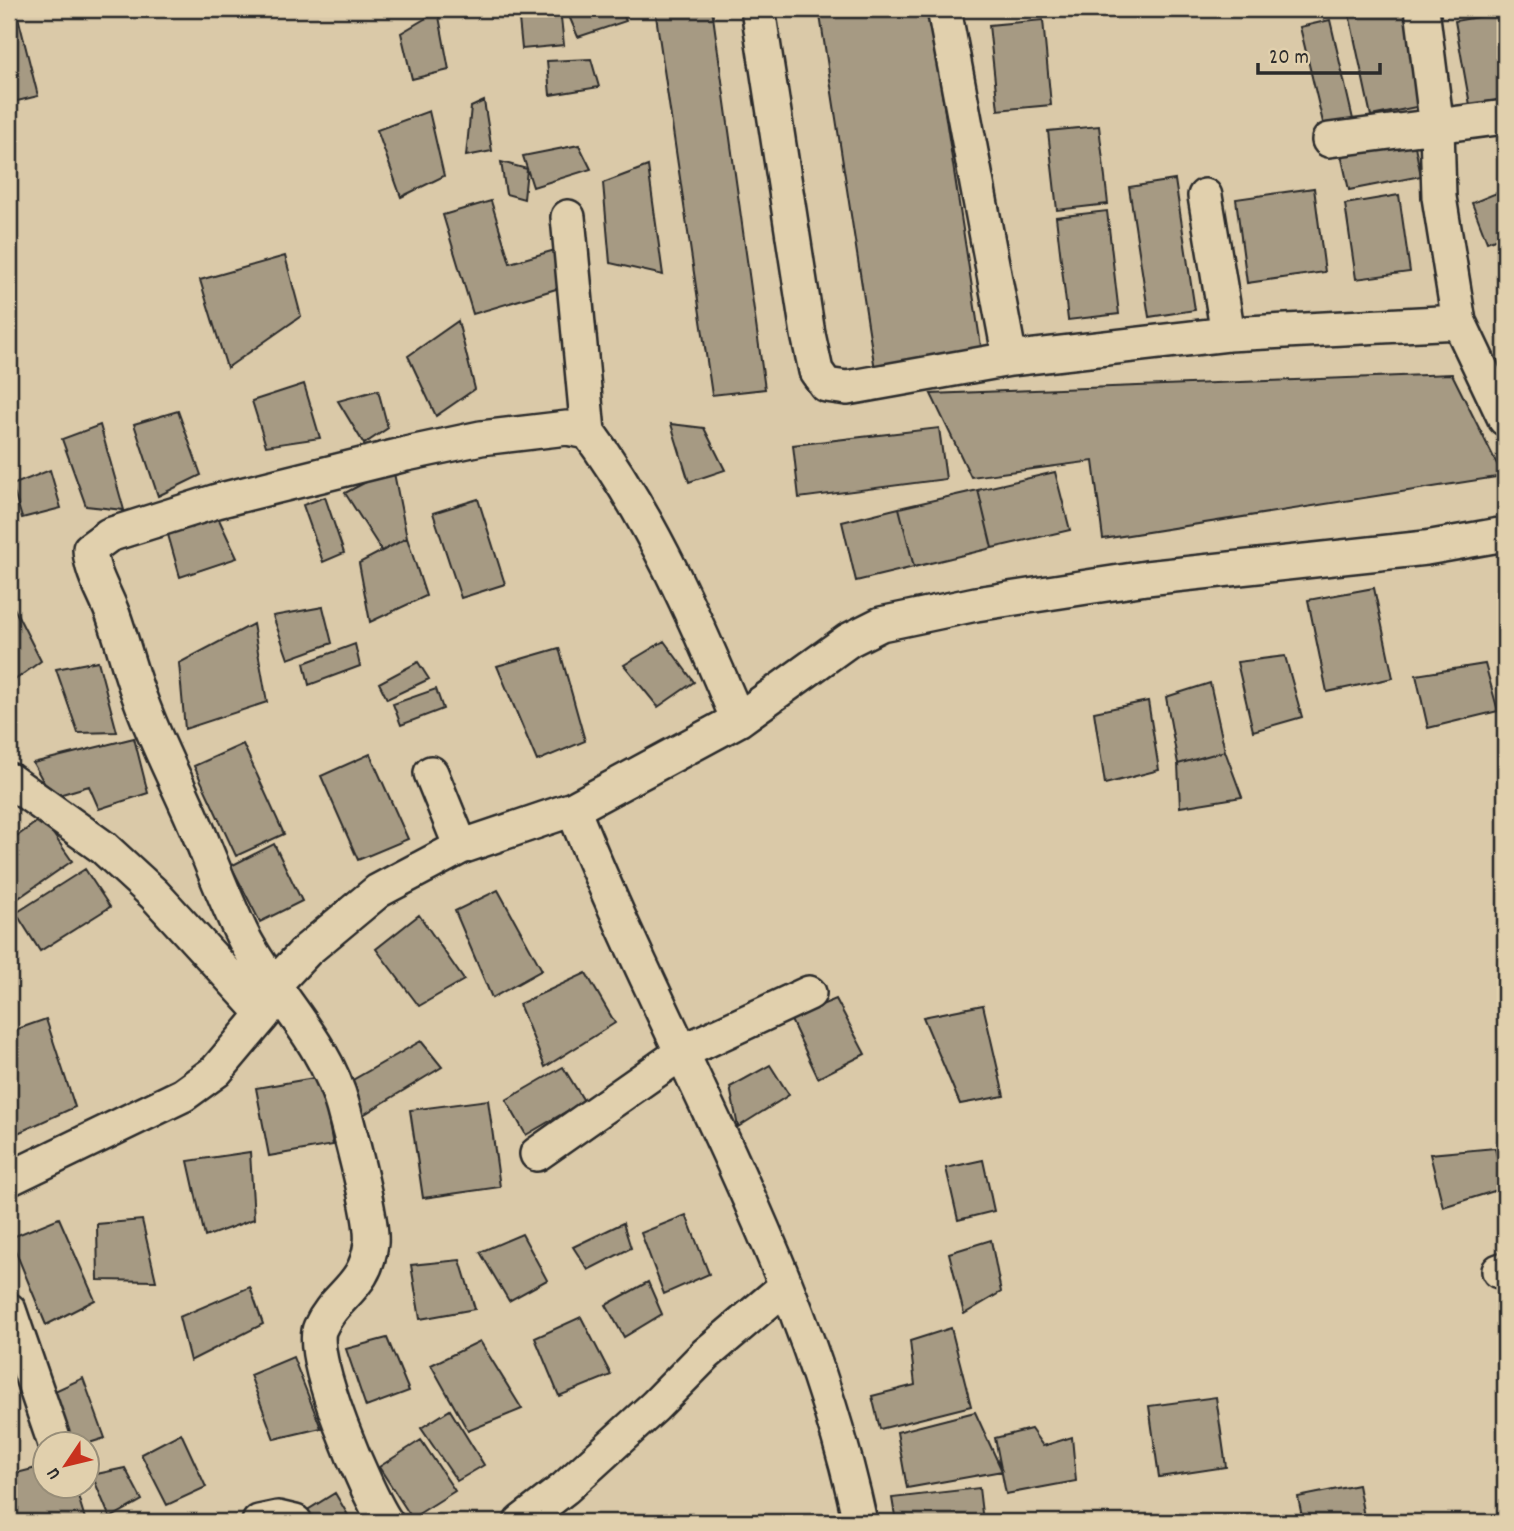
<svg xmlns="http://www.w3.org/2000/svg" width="1514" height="1531" font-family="Dekko,sans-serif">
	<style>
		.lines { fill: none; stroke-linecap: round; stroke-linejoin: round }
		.stream { stroke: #696357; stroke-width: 12 }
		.building { fill: #a69a83; stroke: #2b2b2b; stroke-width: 2 }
		.street-casing { stroke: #2b2b2b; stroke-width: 38 }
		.street { stroke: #e1d0ad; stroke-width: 33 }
	</style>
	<rect width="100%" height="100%" fill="#dac9a8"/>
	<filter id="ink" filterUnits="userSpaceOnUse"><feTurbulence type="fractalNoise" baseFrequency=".0143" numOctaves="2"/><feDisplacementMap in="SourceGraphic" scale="14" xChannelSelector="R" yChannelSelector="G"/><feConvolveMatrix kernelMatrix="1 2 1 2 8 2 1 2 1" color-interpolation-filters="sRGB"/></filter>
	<g filter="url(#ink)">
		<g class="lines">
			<path class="stream" d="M1503 9 1505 14"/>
		</g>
		<path class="building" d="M9 9H16L38 96 9 103Z
			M518 9H560L564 45 522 49Z
			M566 9H621L626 21 578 37Z
			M655 9H712L765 389 712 395Z
			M819 9H929L983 359 876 376Z
			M1348 9H1411L1431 104 1371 116Z
			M438 11 449 70 412 79 401 33Z
			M1505 12V99L1470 105 1455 21Z
			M1043 20 1051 105 998 110 989 25Z
			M1330 20 1355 128 1326 135 1300 27Z
			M591 59 599 87 550 95 547 61Z
			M484 101 492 151 466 156 471 107Z
			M429 111 444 176 401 197 377 130Z
			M1099 126 1108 204 1057 210 1048 131Z
			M1413 136 1421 176 1349 190 1340 150Z
			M579 145 591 169 533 187 523 156Z
			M501 162 527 169 524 199 506 194Z
			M648 166 663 275 610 263 603 183Z
			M1175 180 1195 310 1149 317 1129 187Z
			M1314 188 1325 272 1247 283 1236 199Z
			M1499 192 1505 207V235L1487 242 1472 203Z
			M1399 195 1410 272 1356 279 1345 204Z
			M491 201 510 263 555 250 566 286 473 314 443 215Z
			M1107 211 1119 314 1068 320 1056 217Z
			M285 256 301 316 227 368 200 280Z
			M458 321 475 389 436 416 408 356Z
			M1452 374 1503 476 1103 539 1093 461 971 477 931 394Z
			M304 384 320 438 266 446 252 401Z
			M378 390 388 428 364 444 338 401Z
			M178 411 201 475 158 496 134 424Z
			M671 424 704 428 725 470 689 482Z
			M100 425 124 510 86 506 62 439Z
			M939 428 946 479 799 498 793 445Z
			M393 468 407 538 382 551 345 493Z
			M50 470 61 508 22 518 12 485Z
			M1055 472 1070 530 992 548 978 490Z
			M978 490 992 548 914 567 899 508Z
			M325 497 344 553 323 562 303 505Z
			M478 499 505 584 461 598 433 513Z
			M899 508 914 567 856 581 842 522Z
			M216 513 237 558 180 577 165 524Z
			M407 538 426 596 370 622 359 563Z
			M1374 588 1393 678 1327 692 1308 600Z
			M323 607 332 643 288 659 273 616Z
			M14 608 41 661 15 680 9 667V611Z
			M253 624 267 702 185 729 179 663Z
			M664 641 694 682 658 707 624 665Z
			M355 644 360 666 309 685 304 663Z
			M559 648 585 741 537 761 497 666Z
			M1285 656 1302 717 1253 731 1237 662Z
			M98 661 117 732 78 733 56 669Z
			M418 662 429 679 387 699 379 683Z
			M1485 664 1498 711 1428 728 1416 675Z
			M1210 683 1225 751 1178 764 1166 697Z
			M436 689 443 709 401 725 393 704Z
			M1148 701 1159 770 1105 784 1094 712Z
			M134 738 148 793 99 809 89 786 52 797 33 763Z
			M243 744 284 834 236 856 194 766Z
			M1225 751 1242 797 1180 807 1178 764Z
			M370 754 408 839 358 860 321 776Z
			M42 818 72 861 17 899 9 888V842Z
			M274 844 302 901 260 922 231 866Z
			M85 869 110 907 40 951 16 913Z
			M498 890 542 970 492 998 455 911Z
			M419 915 464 980 419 1006 376 949Z
			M586 973 615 1023 545 1067 519 1004Z
			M836 999 865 1054 818 1078 790 1018Z
			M983 1005 1004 1096 960 1104 923 1017Z
			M46 1019 75 1107 9 1137V1032Z
			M421 1041 442 1067 358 1118 344 1085Z
			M770 1065 789 1095 738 1127 730 1087Z
			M563 1067 584 1101 526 1135 506 1100Z
			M320 1077 333 1145 269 1156 256 1088Z
			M488 1100 500 1187 423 1198 410 1110Z
			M1495 1148 1504 1188 1443 1207 1430 1154Z
			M250 1152 254 1219 205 1237 188 1161Z
			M983 1160 994 1211 958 1220 946 1168Z
			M686 1215 709 1274 664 1294 641 1233Z
			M59 1218 95 1300 46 1325 10 1238Z
			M142 1220 156 1281 98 1280 97 1224Z
			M623 1223 631 1248 588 1270 573 1247Z
			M522 1234 547 1280 509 1301 480 1252Z
			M991 1240 1001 1292 964 1314 949 1253Z
			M460 1260 475 1309 420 1319 411 1265Z
			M648 1282 662 1314 624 1337 606 1305Z
			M250 1287 263 1324 190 1361 179 1317Z
			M581 1317 611 1375 559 1396 535 1338Z
			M951 1328 971 1406 880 1429 872 1396 915 1385 910 1341Z
			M387 1338 409 1391 366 1407 346 1349Z
			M480 1341 522 1409 468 1431 431 1365Z
			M293 1357 321 1428 274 1439 250 1375Z
			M83 1378 105 1438 86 1444H64L46 1395Z
			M1216 1397 1226 1467 1159 1477 1149 1406Z
			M450 1410 484 1465 457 1481 421 1428Z
			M975 1412 1002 1471 907 1488 897 1432Z
			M1031 1429 1043 1446 1072 1437 1076 1481 1006 1494 995 1438Z
			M181 1433 206 1487 167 1505 141 1454Z
			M421 1440 455 1491 412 1518 379 1467Z
			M44 1466 46 1486H75L86 1522H9V1475Z
			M125 1468 142 1500 110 1518 92 1475Z
			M1358 1485 1365 1522H1303L1298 1497Z
			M979 1488 983 1522H896L892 1498Z
			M335 1493 352 1522H310L306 1511Z"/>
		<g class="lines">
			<g class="street-casing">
				<path id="street" d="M758 9 808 334 816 371 826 385 847 388 1010 359
					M944 9 1010 359 1228 334 1459 322 1505 419
					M1422 9 1437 128 1439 197 1459 322
					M1329 140 1505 117
					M1205 196 1228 334
					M568 217 588 432
					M431 773 461 847
					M9 780 104 848 154 894 264 1014
					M573 809C667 1046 807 1270 860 1522
					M537 1154 684 1051 809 993
					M9 1179 183 1095 216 1071 264 1014 273 986 307 950 378 891 461 847 573 809 738 720 849 640 881 624 976 604 1146 578 1426 548 1505 534
					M1499 1271 1505 1269
					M9 1310 55 1444
					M259 1522 278 1518 295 1522
					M386 1522C367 1495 307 1356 320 1328 335 1294 366 1288 371 1243 374 1221 350 1133 343 1107 326 1043 277 998 246 942 227 906 213 866 197 829 179 786 157 745 141 701 130 673 123 643 113 615 105 593 91 573 90 549L109 535 217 501 406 454 481 438 567 428 588 432C652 519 696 620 738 720
					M521 1522 565 1488 655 1406 706 1354 785 1287"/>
			</g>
			<use href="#street" class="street"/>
		</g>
	</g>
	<rect width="1514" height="1531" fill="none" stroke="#e1d0ad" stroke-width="35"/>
	<rect x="18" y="18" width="1479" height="1496" fill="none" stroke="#2b2b2b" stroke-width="2.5" filter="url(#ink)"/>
	<g transform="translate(66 1465) rotate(235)"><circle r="33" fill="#e1d0ad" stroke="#988e79" stroke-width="2"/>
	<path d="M0-5L12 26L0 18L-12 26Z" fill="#c8321e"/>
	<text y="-10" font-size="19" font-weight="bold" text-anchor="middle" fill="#2b2b2b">U</text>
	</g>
	<path d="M1258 63v10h122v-10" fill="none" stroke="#2b2b2b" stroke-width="3.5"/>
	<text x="1269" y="63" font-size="21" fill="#2b2b2b" stroke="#e1d0ad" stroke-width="5" paint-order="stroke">20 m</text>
</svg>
